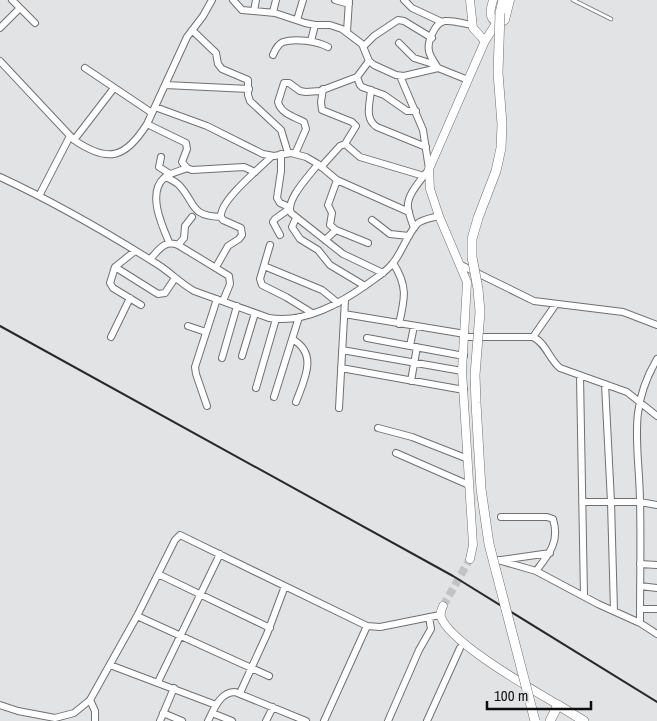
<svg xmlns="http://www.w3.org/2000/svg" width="657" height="721" font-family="'Archivo Narrow',sans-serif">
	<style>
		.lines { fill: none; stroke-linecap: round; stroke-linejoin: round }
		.tertiary-tunnel { stroke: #c2c3c5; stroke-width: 8; stroke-dasharray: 8 4; stroke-linecap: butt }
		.service-casing { stroke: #6f7072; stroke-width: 4.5 }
		.minor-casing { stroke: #6f7072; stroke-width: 8 }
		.tertiary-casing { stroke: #6f7072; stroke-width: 9 }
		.secondary-casing { stroke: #6f7072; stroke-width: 10 }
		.service { stroke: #fff; stroke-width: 3 }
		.minor { stroke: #fff; stroke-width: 6 }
		.tertiary { stroke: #fff; stroke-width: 8 }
		.secondary { stroke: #fff; stroke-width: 9 }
		.rail { stroke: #282829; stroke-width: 2 }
		.secondary-bridge-casing { stroke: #6f7072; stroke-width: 10; stroke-linecap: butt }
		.secondary-bridge { stroke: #fff; stroke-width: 9 }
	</style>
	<rect width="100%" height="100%" fill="#e2e3e5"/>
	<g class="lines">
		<path class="tertiary-tunnel" d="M443 606 470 559"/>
		<g class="service-casing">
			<path id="service" d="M573 0 611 19"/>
		</g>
		<g class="minor-casing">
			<path id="minor" d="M12 0 35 23
				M233 0 242 10 275 13 305 23 315 25H330L342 29 362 44 369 61 374 65 396 75 404 76 438 68 468 80
				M335 0 349 4
				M404 0 412 8 442 22
				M254 11 256 0
				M273 12 276 0
				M297 20 303 0
				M0 28 20 8
				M192 30 216 53 218 64 222 69 248 80V95L250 101 281 130 288 153
				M347 32 349 0
				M311 41 315 25
				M399 43 414 58 436 65
				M364 46 374 36 398 20 404 21 432 38
				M273 55C275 50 278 44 283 42 295 38 317 41 328 47
				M0 61 74 140C108 163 125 159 147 124L187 37 203 16 212 0
				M85 68 152 113
				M438 68C435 63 430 57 429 51 427 42 435 22 445 21 454 20 464 24 473 25
				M400 76 423 130 429 169C422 179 406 195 408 208 409 215 412 222 414 228
				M357 77 360 85 362 87 384 95 407 111H416
				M165 85 249 89
				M323 89 321 102 322 110 352 122 356 126 345 144
				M371 90C370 103 364 119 377 127L426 147
				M155 107 207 126 263 154 274 156 291 153 306 157 318 164 337 180 409 212
				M147 124 186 143 187 149 182 162 187 168 192 170 244 167 255 172
				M74 140 114 88
				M281 154V171L277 198 280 203 289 207
				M295 154 306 129 304 122C295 117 281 114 278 102L284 83H289L300 91 306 92 320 91 357 77 369 61
				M161 157 159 167 170 174
				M318 164C310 175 285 200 291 213L343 254 383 273
				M321 167 340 146 345 144 360 157 424 176
				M0 177C54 202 106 232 157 264 170 272 180 283 194 291L269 318C305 324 341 303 369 283 377 277 386 272 393 263 402 252 407 235 417 224 422 219 432 218 439 216
				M165 177C170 179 175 181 179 185 196 203 189 216 221 217
				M337 180 328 205 332 213 330 225 336 230 368 243
				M39 196 70 136
				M296 218 292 227 300 239 318 250 330 265 365 286
				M372 220 390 234 409 236
				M280 235 273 222 275 219 289 209
				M325 240 336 230
				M169 242C162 226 147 193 164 178 170 173 180 171 187 168
				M178 245 184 238 185 226 192 217
				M270 245 260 279 262 285 286 297 312 313
				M135 251 115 267 110 283 113 288 141 305
				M150 259C158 251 165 239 178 245L229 276 230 284 223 301
				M393 263C408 286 405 298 399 324
				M461 265 534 301 623 312 657 325
				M264 266 322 290 338 303
				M115 267 158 294 165 293 175 278
				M216 267 228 246 239 239 242 235 241 228 223 220 221 217C219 201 260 168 272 156
				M344 314 465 334
				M188 326 206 332
				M111 337 130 298
				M465 337H533C546 343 549 359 560 368L627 392 657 416
				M533 337 556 304
				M367 338 464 356
				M292 339C319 354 304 380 296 402
				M410 346 414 326
				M342 350 462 371
				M242 356 255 313
				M222 358 237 306
				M341 368 464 390
				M580 376 584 596
				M411 381 417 347
				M605 384 611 502 614 611
				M256 388 276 319
				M274 397 299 317
				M207 406 196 374 195 367 217 299
				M339 408 345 300
				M378 428 412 437 468 459
				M396 453 469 485
				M582 502H640L657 505
				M501 517H547L553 519C560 542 549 554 536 571
				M498 560 536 571 598 604 640 623 657 634
				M501 560 550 553
				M640 564 657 565
				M158 574 270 628
				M640 586 657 588
				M640 609H657
				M137 616 269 676
				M640 623C640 582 641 541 640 500 639 445 627 410 657 359
				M110 665 216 705
				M158 682 220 554
				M240 693 267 634 285 586
				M90 700 95 711V721
				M0 705 18 711 55 718 74 713 90 700 137 616 175 540 180 535 367 626 380 627 440 615
				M163 713 182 721
				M212 713 232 721
				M160 721 174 688
				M208 721C214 709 220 692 235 692L306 721
				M266 721 273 707
				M324 721 367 626
				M388 721 419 650 431 629 429 617
				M427 721 460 648"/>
		</g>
		<g class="tertiary-casing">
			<path id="tertiary" d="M470 0 473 28 485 41
				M493 0C491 8 487 18 497 22
				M470 559 473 545 462 371 467 282 439 216 430 189 429 169 485 41 497 22H502L505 20 510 0
				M443 606C441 610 440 613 441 617 450 643 532 689 558 705"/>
		</g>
		<g class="secondary-casing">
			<path id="secondary" d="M500 13 503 0
				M550 721 558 705 584 721"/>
		</g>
		<use href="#service" class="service"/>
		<use href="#minor" class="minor"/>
		<use href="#tertiary" class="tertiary"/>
		<use href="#secondary" class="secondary"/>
		<path class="rail" d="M0 326 453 576 657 702"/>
		<g class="secondary-bridge-casing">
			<path id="secondary-bridge" d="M500 13 498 73 502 124 501 148 496 171 478 218 472 239V257L478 289 480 312 475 375 476 403 481 489 489 544 535 721"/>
		</g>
		<use href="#secondary-bridge" class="secondary-bridge"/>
	</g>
	<path d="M487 701v8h104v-8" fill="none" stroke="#0e0e0f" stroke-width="2.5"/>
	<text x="494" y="701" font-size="15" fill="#0e0e0f" stroke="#e2e3e5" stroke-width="4" paint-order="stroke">100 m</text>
</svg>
